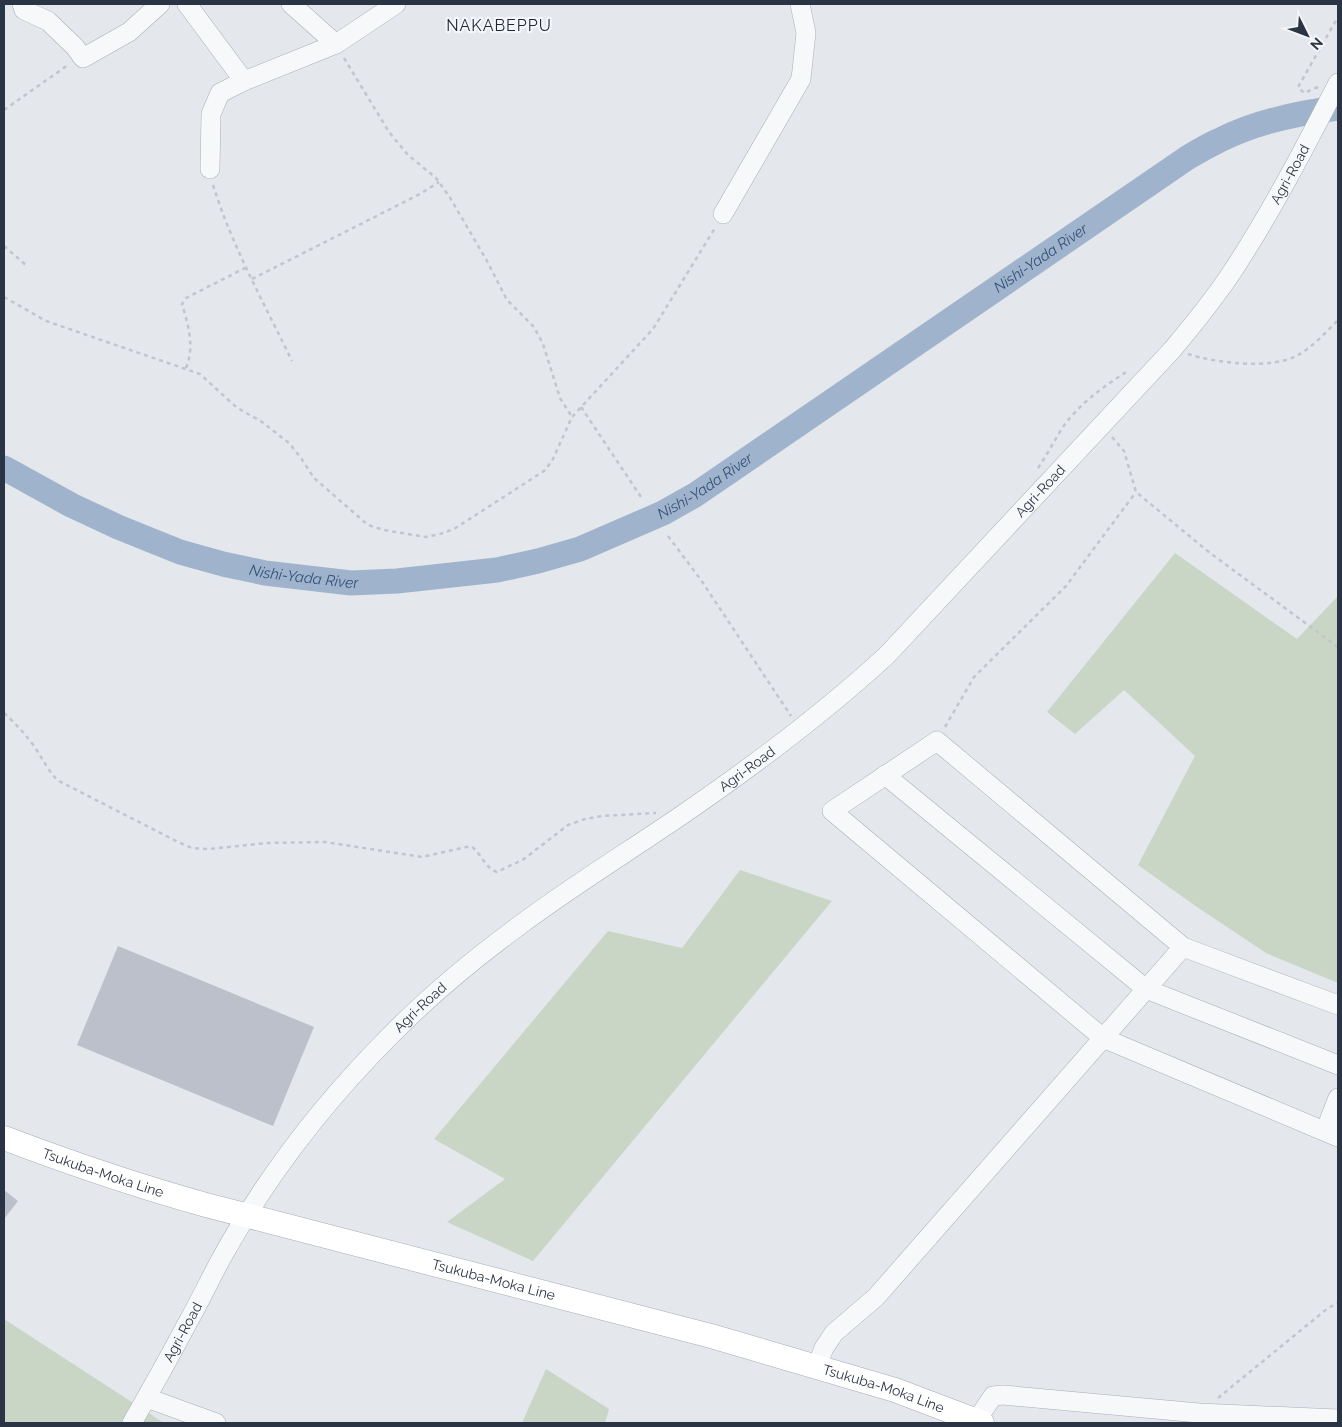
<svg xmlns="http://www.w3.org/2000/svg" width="1342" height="1427" font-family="Raleway,sans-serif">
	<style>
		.green { fill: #c9d6c5 }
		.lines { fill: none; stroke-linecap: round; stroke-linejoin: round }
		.river { stroke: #9fb4cc; stroke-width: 25 }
		.building { fill: #bbc0ca }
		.minor-casing { stroke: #a9aeb7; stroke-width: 20 }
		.major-casing { stroke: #a3abb8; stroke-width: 25 }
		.path { stroke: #c2c5cb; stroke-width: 2.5; stroke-dasharray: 4 4; stroke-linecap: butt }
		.minor { stroke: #f7f8fa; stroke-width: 19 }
		.major { stroke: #fff; stroke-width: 24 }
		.labels { text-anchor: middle; stroke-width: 4.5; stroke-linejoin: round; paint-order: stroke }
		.street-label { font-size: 14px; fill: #2b3445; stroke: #f4f6f9 }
		.water-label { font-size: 15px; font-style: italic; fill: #34527a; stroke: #f4f6f9 }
		.quarter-label { font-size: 16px; letter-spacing: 1px; fill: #1d2536; stroke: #f4f6f9 }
	</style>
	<rect width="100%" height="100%" fill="#e4e7ec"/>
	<path class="green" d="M1175 553 1297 639 1338 596V983L1266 953 1197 907 1138 865 1195 756 1124 690 1075 734 1047 712Z
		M740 870 832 901 533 1261 447 1222 505 1179 434 1139 608 931 682 948Z
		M4 1319 164 1423H169H4Z
		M546 1369 609 1409 605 1423H522Z"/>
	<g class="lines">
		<path class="river" id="s1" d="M4 468 71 505 118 527 180 552 223 564 265 573 351 583 397 581 497 570 538 561 580 549 663 513 695 495 1187 158C1197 152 1207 146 1218 141 1255 122 1297 113 1338 108"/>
	</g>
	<path class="building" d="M118 946 314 1027 273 1126 77 1045Z
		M4 1190 18 1201 4 1219Z"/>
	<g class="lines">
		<g class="minor-casing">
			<g id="minor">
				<path d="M22 4 24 10 48 21 75 47 83 58 129 32 160 4"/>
				<path d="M187 4 244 81"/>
				<path d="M291 4 336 44"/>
				<path d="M210 169 211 114 220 93 244 81 336 44 396 4"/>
				<path d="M723 214 801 79 806 33 800 4"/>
				<path d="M885 775 1146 989 1338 1065"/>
				<path d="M1338 1005 1183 947 937 741 832 811 1103 1038 1338 1137"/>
				<path d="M1325 1131 1338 1098"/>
				<path d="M817 1366 824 1348 834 1333 876 1297 1183 947"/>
				<path d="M147 1398 216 1423"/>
				<path d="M976 1421 993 1396 1003 1395 1199 1413 1338 1419"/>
				<path id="s2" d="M132 1423C151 1390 170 1356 188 1322 200 1301 210 1279 221 1259 266 1177 324 1102 390 1036 430 995 474 959 520 925 571 887 626 853 679 817 752 767 822 715 887 655L1172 350C1193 325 1214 299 1232 272 1272 211 1305 147 1338 83"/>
			</g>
		</g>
		<g class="major-casing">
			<g id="major">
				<path id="s3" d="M4 1138C70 1163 137 1186 206 1205L711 1336 895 1390 982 1423"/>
			</g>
		</g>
		<path class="path" d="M344 58 389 132 408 155 436 178 449 196 487 261 507 300 534 327 543 344 560 398 572 417
			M1318 87 1304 93 1298 87 1338 17
			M4 110 68 65
			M213 185C232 246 264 303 292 361
			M4 246 28 267
			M252 279 420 194 439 182
			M4 297 46 321 200 374 236 407 262 422 289 443 301 458 314 478 368 525 384 530 426 537 440 534 454 529 544 471 552 461 572 417 653 329 715 228
			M1188 354C1216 363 1272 370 1298 355 1313 347 1326 332 1338 320
			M186 368C195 347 188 324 182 304L186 298 247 267
			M581 407 641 497
			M1112 437 1124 451 1136 492 1210 553 1338 647
			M1038 468C1047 455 1054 441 1063 427 1079 404 1104 386 1128 371
			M668 536 701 580 791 716
			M4 713C15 723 25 734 34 746 42 758 48 770 57 780L178 842 192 848 209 849 267 843 325 842 422 857 471 846C482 854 484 867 497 872L524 859 568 825 585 819 602 816 656 813
			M945 727 974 677 1066 586 1136 492
			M1218 1398 1328 1308 1338 1303"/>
		<use href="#minor" class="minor"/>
		<use href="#major" class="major"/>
	</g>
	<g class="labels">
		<g class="street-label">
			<text dy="5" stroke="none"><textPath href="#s2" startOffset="1724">Agri-Road</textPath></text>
			<text dy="5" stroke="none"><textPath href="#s2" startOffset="1319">Agri-Road</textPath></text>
			<text dy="5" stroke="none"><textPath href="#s2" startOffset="914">Agri-Road</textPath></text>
			<text dy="5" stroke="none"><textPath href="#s2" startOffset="509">Agri-Road</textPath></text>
			<text dy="5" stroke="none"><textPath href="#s3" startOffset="105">Tsukuba-Moka Line</textPath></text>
			<text dy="5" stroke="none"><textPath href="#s3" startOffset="510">Tsukuba-Moka Line</textPath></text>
			<text dy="5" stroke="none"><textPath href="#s2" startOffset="104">Agri-Road</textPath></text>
			<text dy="5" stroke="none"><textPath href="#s3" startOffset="915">Tsukuba-Moka Line</textPath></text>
		</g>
		<g class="water-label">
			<text dy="5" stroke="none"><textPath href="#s1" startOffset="1148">Nishi-Yada River</textPath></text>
			<text dy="5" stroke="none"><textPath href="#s1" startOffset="742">Nishi-Yada River</textPath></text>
			<text dy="5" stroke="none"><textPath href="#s1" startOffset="322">Nishi-Yada River</textPath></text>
		</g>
		<g class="quarter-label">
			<text x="499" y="31">NAKABEPPU</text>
		</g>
	</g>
	<rect width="1342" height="1427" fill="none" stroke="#2b3445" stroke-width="10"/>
	<g transform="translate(1307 35) rotate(132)" stroke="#f4f6f9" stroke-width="4" paint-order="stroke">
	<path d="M0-4L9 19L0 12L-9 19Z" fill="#2b3445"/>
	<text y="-8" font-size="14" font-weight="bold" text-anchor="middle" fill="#2b3445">N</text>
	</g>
</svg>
